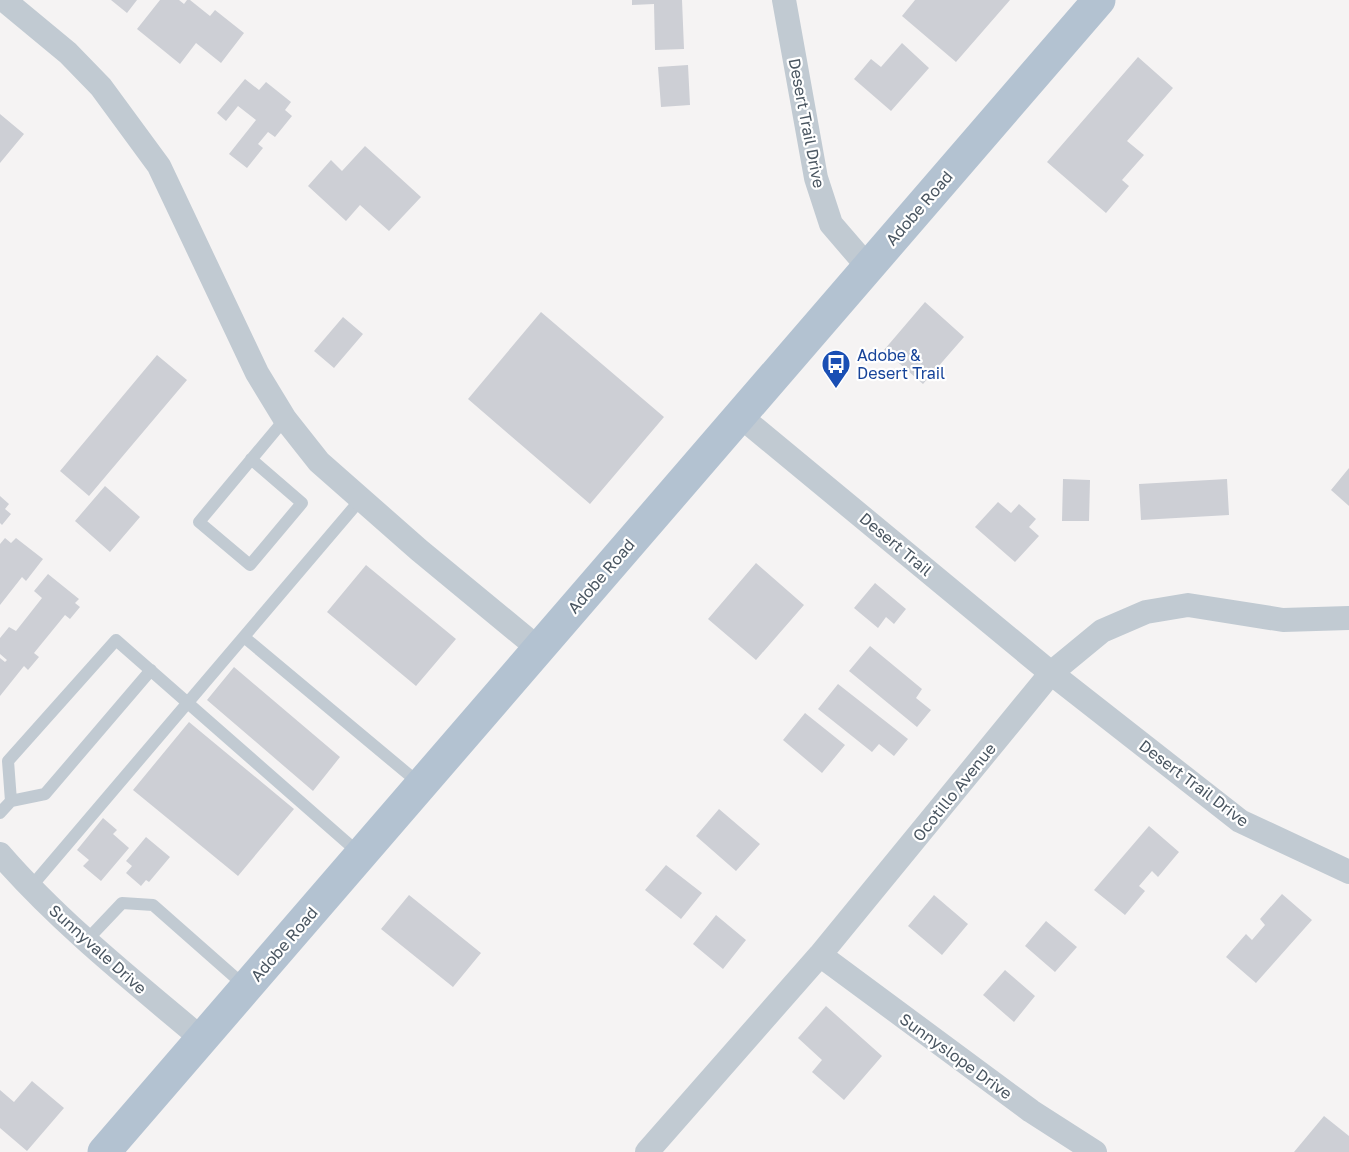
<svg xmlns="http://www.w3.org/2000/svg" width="1349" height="1152" font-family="'Golos Text',sans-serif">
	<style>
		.building { fill: #cdcfd5 }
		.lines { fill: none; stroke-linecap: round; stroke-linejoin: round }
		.service { stroke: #c1cad2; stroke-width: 12 }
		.minor { stroke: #c1cad2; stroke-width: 24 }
		.primary { stroke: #b3c2d1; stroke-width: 33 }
		.labels { text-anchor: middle; stroke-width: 4.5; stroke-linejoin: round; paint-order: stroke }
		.street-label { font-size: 16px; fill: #4a5661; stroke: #fff }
		.transit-label { font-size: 16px; fill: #164399; stroke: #fff; text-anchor: start }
	</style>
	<rect width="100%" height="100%" fill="#f5f3f3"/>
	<path class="building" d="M111 0H137L127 13Z
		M160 0H179L184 4 187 0H190L210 16 215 10 244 33 221 63 196 43 180 64 137 29Z
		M632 0H682L684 49 655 50 654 4 632 5Z
		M915 0H1010L956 62 902 16Z
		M902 43 929 68 891 111 854 79 871 59 881 67Z
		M1138 57 1173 88 1127 141 1144 155 1122 180 1129 186 1106 213 1047 162Z
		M688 65 690 105 661 107 658 67Z
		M245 79 259 90 266 82 291 102 285 110 292 116 275 137 268 132 258 144 263 148 247 168 229 154 256 120 238 106 226 121 217 113Z
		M0 114 24 134 0 163Z
		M365 146 421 197 389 231 360 205 346 221 308 186 331 160 342 171Z
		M925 302 964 337 923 384 884 350Z
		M541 312 664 417 590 504 468 399Z
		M343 317 363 334 334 368 314 351Z
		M157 355 187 380 89 496 60 471Z
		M1349 468V506L1331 490Z
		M1063 479 1090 480 1089 521H1062Z
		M1227 479 1229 515 1141 520 1139 484Z
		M105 486 140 517 110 552 75 521Z
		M0 496 9 504 5 509 11 514 2 525 0 523Z
		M998 502 1011 513 1019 504 1036 519 1029 527 1039 536 1015 562 975 527Z
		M5 538 11 543 16 538 43 559 26 581 22 577 0 605V544Z
		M756 563 804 605 756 660 708 619Z
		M366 565 456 639 416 686 327 612Z
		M48 574 79 599 75 603 80 607 70 619 65 615 34 653 39 657 28 670 24 666 0 696V658L5 662 7 660 0 654V638L9 627 16 631 42 598 34 591Z
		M875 583 906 609 894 624 886 617 878 628 854 608Z
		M870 646 922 689 916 698 931 710 917 727 849 671Z
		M234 667 340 757 313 791 207 700Z
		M838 684 908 739 894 756 879 744 872 752 818 709Z
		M805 713 845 745 822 773 783 740Z
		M189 722 294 809 238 876 133 790Z
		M719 809 760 844 736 871 696 836Z
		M103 818 117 830 113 834 129 848 101 881 83 866 89 860 77 850Z
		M1149 826 1179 852 1158 877 1152 871 1139 886 1145 891 1125 915 1094 890Z
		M146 837 170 857 149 882 146 880 141 886 126 873 132 866 126 861Z
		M666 865 702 893 681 919 645 890Z
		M1282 894 1312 920 1256 983 1226 957 1246 934 1252 940 1265 925 1260 919Z
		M409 895 481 953 453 987 381 929Z
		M934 895 968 924 942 955 908 926Z
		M716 915 746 940 723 969 693 944Z
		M1046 921 1077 947 1055 972 1025 946Z
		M1005 970 1035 996 1014 1022 983 995Z
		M826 1006 882 1056 844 1100 812 1072 822 1060 798 1038Z
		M32 1081 64 1108 27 1151 0 1128V1090L14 1102Z
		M1324 1116 1349 1136V1152H1294Z"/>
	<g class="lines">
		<path class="service" d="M251 459 302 503 250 565 199 522 285 419
			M244 637 420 784
			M11 801 8 761 116 640 360 854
			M0 813 11 801 45 794 151 670
			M30 888 361 499
			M85 942 122 903 153 905 246 987"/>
		<path class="minor" d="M4 0 68 53 101 87 159 166 257 373 285 419 319 462 419 550 539 649
			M784 0 816 178 831 224 868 267
			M740 416 1051 673 1240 821 1349 872
			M0 854C60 923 132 980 202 1039
			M820 955 1031 1111 1095 1152
			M647 1152 820 955 1051 673 1102 631 1146 612 1188 605 1283 620 1349 618"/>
		<path class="primary" d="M104 1152 1099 0"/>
	</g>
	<defs>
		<g id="bus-pin" transform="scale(1.5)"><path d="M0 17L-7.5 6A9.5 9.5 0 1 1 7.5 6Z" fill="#1a4fb4" stroke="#fff"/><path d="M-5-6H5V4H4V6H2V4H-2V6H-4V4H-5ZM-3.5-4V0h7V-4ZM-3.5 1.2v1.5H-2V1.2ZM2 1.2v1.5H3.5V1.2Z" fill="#fff"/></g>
	</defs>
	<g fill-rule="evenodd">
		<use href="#bus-pin" x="836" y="364"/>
	</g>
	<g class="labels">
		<g class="street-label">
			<text transform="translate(807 123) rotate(79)" y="6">Desert Trail Drive</text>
			<text transform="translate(919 208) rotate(-49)" y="6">Adobe Road</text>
			<text transform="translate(896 544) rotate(40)" y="6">Desert Trail</text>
			<text transform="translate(601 576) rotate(-49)" y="6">Adobe Road</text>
			<text transform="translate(1194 783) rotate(37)" y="6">Desert Trail Drive</text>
			<text transform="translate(954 792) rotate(-51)" y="6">Ocotillo Avenue</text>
			<text transform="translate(284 944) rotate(-49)" y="6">Adobe Road</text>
			<text transform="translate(98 949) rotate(42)" y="6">Sunnyvale Drive</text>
			<text transform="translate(956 1056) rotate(36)" y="6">Sunnyslope Drive</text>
		</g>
		<g class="transit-label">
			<text x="857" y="361">Adobe &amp;<tspan x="857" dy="18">Desert Trail</tspan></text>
		</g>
	</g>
</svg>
